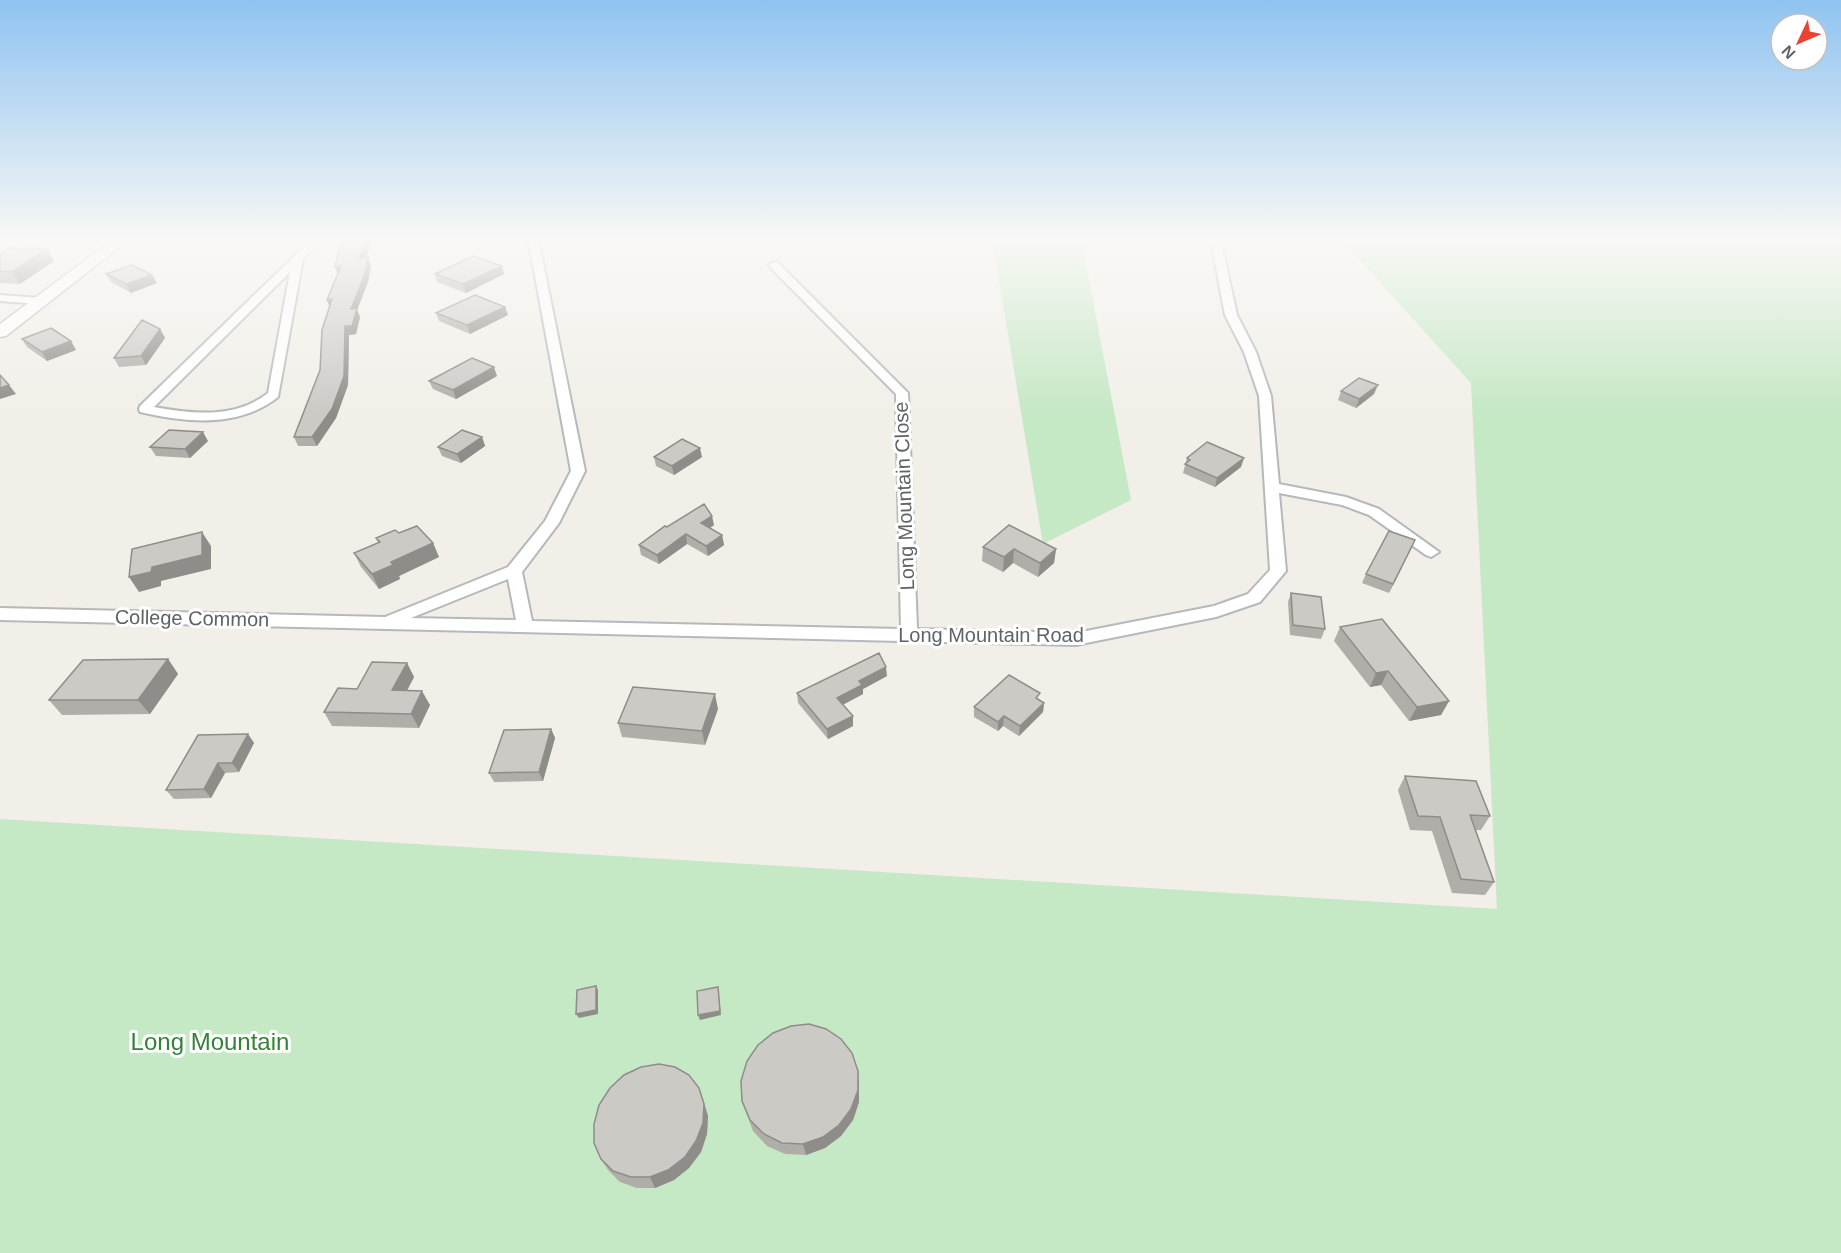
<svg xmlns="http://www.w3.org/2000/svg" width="1841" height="1253" font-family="Arial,sans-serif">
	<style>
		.green { fill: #c5e8c5 }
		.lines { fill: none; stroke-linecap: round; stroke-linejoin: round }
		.street-casing { stroke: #b5b8bc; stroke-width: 4 }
		.secondary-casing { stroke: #b6babf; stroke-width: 3 }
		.street { fill: #fff; fill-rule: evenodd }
		.secondary { fill: #fff; fill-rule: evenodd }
		.wall { fill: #afaea9 }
		.shaded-wall { fill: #8f8d8a }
		.building { fill: #cccac5; stroke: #8f8d8a; stroke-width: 1.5 }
		.labels { text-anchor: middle; stroke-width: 6; stroke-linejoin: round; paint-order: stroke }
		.street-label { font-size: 20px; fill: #5f6368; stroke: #fff }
		.near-park-label { font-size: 24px; fill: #348238; stroke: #fff }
	</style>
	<rect width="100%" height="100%" fill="#f1efe8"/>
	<path class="green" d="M992 238H1081L1131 500 1043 544Z
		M1340 238H1841V1253H0V819L1497 909 1471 383Z"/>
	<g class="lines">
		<g class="street-casing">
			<path id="street" d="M313 238H324L303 259 278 397C239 428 187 423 140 412L139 409 140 406ZM290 272 268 393C235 419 194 414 154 407Z
				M528 238H538L585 471 559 523 522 572 532 621 901 629 896 394 770 267 769 265 774 262 778 263 908 393 917 629 1076 633 1214 606 1248 594 1270 570 1259 396 1244 352 1225 315 1213 251 1217 238H1227L1223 251 1237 315 1256 352 1271 396 1279 484 1346 497 1379 509 1439 552 1431 557 1426 555 1369 515 1342 505 1279 493 1286 571 1260 602 1216 617 1076 645 0 620V608L385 617 508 567 545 521 571 471ZM508 579 516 620 411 618Z
				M0 295 41 298 47 301 41 304 0 301Z"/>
		</g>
		<g class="secondary-casing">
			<path id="secondary" d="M115 238H131L6 336 0 337V324Z"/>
		</g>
		<use href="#street" class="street"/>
		<use href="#secondary" class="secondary"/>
	</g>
	<path class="wall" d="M345 238H373V239L366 258 371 266 368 282 357 310 360 317 356 334 349 335 348 385 336 418 317 446H298L294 437 320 370 330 307 327 300 338 274Z
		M47 249 54 261 20 284 0 283V254Z
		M106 274 152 275 157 283 131 293 111 282Z
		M435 274H504L466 293 437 282Z
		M436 313 508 315 470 334 439 321Z
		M160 329 165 338 146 365 119 367 114 358Z
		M22 339 71 341 76 350 47 361 27 347Z
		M497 376 456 399 433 389 429 381Z
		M1341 391 1374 394 1356 408 1338 400Z
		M482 437 485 446 461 463 442 456 438 447Z
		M208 441 190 458 156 456 150 447Z
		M654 457H702L674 475 656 466Z
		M1187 458 1241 467 1215 487 1183 473Z
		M714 525 710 528 722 535 724 545 708 556 687 544 659 564 641 555 639 545 667 527Z
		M399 533 433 543 439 557 399 576 400 579 379 589 361 567 354 553 378 543 376 538Z
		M983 547 1056 549 1054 563 1038 577 1013 563 1003 572 982 561Z
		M1411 549 1389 593 1362 583 1366 574Z
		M1291 593 1325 629 1321 639 1290 635 1288 602Z
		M1340 627 1449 701 1441 715 1409 721 1381 685 1370 687 1334 641Z
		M168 659 178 674 150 714 62 715 49 700Z
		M407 663 414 677 407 691 430 705 419 728 332 726 324 712 357 689Z
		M887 676 863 689V694L843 705 853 716V726L828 739 798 703 797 693Z
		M1040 700 1044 703 1043 712 1019 736 1003 726 998 731 974 717V707Z
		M718 709 705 745 622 737 618 723Z
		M551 729 555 738 543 781 494 782 489 773Z
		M248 734 254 743 239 772 225 773 211 798 174 799 166 790Z
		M1405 776 1490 816 1481 830H1476L1494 882 1485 895 1452 893 1432 831 1410 830 1398 790Z
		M858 1071 859 1083V1102L853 1120 841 1136 825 1148 806 1155 785 1154 767 1146 753 1131 742 1101Z
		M703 1099 708 1116 707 1134 701 1152 689 1168 674 1180 655 1188H637L620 1182 608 1170 601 1159Z"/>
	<path class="shaded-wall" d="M367 238 373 239 362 267 359 259Z
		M47 249 54 261 20 284 12 272Z
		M368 257 371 266 368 282 357 310 360 317 356 334 349 335 348 385 336 418 317 446 312 437 345 326Z
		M341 266 338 275 335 267Z
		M502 266 504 274 466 293 463 284Z
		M152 275 157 283 131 293 126 284Z
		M332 299 330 308 327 300Z
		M505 307 508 315 470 334 467 325Z
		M160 329 165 338 146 365 141 356Z
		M71 341 76 350 47 361 42 352Z
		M494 367 497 376 456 399 453 390Z
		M9 385 16 394 0 399V388Z
		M1378 385 1374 394 1356 408 1359 399Z
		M203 432 208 441 190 458 185 449Z
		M482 437 485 446 461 463 457 454Z
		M700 448 702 457 674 475 672 466Z
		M1244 458 1241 467 1215 487 1217 478Z
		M712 516 714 525 703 533 701 523Z
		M202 532 211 546V569L161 581V586L139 592 129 577 152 567Z
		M686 534 687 544 659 564 657 555Z
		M722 535 724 545 708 556 706 546Z
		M1415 540 1411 549 1389 593 1393 584Z
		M433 543 439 557 399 576 400 579 379 589 372 574 391 562Z
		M1014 549 1013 563 1003 572 1004 557Z
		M1056 549 1054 563 1038 577 1040 563Z
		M168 659 178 674 150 714 138 700Z
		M407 663 414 677 399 705 392 690Z
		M886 667 887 676 863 689V694L838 707 837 698 859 681Z
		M1388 671 1381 685 1370 687 1376 673Z
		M422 691 430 705 419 728 411 714Z
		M715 694 718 709 705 745 702 731Z
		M1449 701 1441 715 1409 721 1417 707Z
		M1044 703 1043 712 1019 736 1020 726Z
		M853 716V726L828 739 827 729Z
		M1004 716 1003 726 998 731V722Z
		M551 729 555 738 543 781 539 772Z
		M248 734 254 743 239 772 232 763Z
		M218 763 225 773 211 798 204 789Z
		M596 986 598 990V1014L579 1018 576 1014Z
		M718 987 721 1015 700 1020 698 1015Z
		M858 1071 859 1083V1102L853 1120 841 1136 825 1148 806 1155 803 1144Z
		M699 1088 708 1116 707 1134 701 1152 689 1168 674 1180 655 1188 650 1177Z"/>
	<path class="building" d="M345 238H367L359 259 368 257 365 274 351 309 357 308 352 326H345L344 376 332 409 312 437H294L320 370 322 330 332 299 327 300 341 266 335 267 338 253Z
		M10 248 47 249 12 272 0 271V254Z
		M473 256 502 266 463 284 435 274Z
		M132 265 152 275 126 284 106 274Z
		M475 295 505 307 467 325 436 313Z
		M142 320 160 329 141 356 114 358Z
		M51 328 71 341 42 352 22 339Z
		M472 358 494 367 453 390 429 381Z
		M0 375 9 385 0 388Z
		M1359 378 1378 385 1359 399 1341 391Z
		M169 430 203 432 185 449 150 447Z
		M462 430 482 437 457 454 438 447Z
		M682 439 700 448 672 466 654 457Z
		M1207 442 1244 458 1217 478 1185 464 1190 460 1187 458Z
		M704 504 712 516 701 523 722 535 706 546 686 534 657 555 639 545 665 526 667 527Z
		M1009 525 1056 549 1040 563 1014 549 1004 557 983 547Z
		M417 526 433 543 391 562 393 565 372 574 354 553 380 542 376 538 395 530 399 533Z
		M1389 531 1415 540 1393 584 1366 574Z
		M202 532V555L152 567 151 572 129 577 132 549Z
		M1291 593 1321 597 1325 629 1293 625Z
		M1382 619 1449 701 1417 707 1388 671 1376 673 1340 627Z
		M879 653 886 667 859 681 862 685 837 698 853 716 827 729 797 693Z
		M168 659 138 700H49L83 660Z
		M372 662 407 663 392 690 422 691 411 714 324 712 338 688 357 689Z
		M1009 675 1040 693 1036 698 1044 703 1020 726 1004 716 998 722 974 707Z
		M633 687 715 694 702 731 618 723Z
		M551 729 539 772 489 773 504 730Z
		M248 734 232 763H218L204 789 166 790 198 735Z
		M1405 776 1476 781 1490 816 1470 815 1494 882 1461 879 1440 817 1418 816Z
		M596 986V1010L576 1014 577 990Z
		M718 987 720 1011 698 1015 697 991Z
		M809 1024 826 1029 841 1039 852 1053 858 1071V1090L851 1109 839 1125 823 1137 803 1144 782 1143 764 1134 750 1120 742 1101 741 1081 747 1061 758 1045 773 1033 791 1026Z
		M659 1064 675 1067 689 1075 699 1088 704 1104 703 1123 696 1141 685 1157 668 1170 650 1177H631L613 1171 601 1159 594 1143V1124L599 1105 610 1088 624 1075 641 1067Z"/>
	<linearGradient id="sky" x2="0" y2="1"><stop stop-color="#8fc3f1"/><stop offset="0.58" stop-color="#f9f8f5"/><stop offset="1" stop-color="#f9f8f5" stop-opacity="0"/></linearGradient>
	<rect width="1841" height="413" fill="url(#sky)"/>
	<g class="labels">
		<g class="street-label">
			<text transform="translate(904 496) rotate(-92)" y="7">Long Mountain Close</text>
			<text transform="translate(192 618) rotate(1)" y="7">College Common</text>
			<text x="991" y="642">Long Mountain Road</text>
		</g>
		<g class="near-park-label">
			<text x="210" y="1050">Long Mountain</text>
		</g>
	</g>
	<g transform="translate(1799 42) rotate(226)"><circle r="28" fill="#ffffff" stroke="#bfc1c3" stroke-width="1.5"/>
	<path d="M0-4.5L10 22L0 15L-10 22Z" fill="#ea4335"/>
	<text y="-9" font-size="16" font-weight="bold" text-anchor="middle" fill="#5f6368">N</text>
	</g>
</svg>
